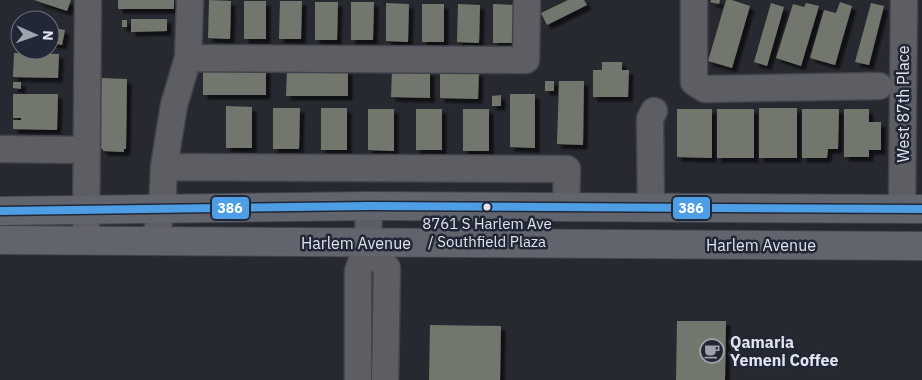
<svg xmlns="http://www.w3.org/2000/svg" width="922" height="380" font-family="'IBM Plex Sans',sans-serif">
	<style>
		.building { fill: #71776d; filter: url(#shadow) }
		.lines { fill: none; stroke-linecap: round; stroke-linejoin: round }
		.minor-casing { stroke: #42444b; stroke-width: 29 }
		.major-casing { stroke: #42444b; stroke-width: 30 }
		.minor { stroke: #5c5e64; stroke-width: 26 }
		.major { stroke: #61646d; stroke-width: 28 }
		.bus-1-casing { stroke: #212735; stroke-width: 11 }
		.bus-1 { stroke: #4d9ee5; stroke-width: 8 }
		.bus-dot { fill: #e0e4ee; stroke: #212735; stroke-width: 2 }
		.labels { text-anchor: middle; stroke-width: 5; stroke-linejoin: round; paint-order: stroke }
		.bus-label { font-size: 15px; fill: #e0e4ee; stroke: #212735 }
		.street-label { font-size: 16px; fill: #e0e4ee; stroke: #212735 }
		.poi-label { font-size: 16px; font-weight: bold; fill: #e0e4ee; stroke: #212735; text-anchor: start }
		.line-badge { stroke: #212735; stroke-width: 2 }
		.badge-label { font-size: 14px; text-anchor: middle; font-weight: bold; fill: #fff }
	</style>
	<defs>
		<filter id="shadow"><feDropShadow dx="4.5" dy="4.5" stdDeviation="1" flood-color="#0009"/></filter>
	</defs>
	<rect width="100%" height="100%" fill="#262930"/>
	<path class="building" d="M34 0H71L67 11Z
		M118 0H174V9H118Z
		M209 0 231 1 230 39 208 38Z
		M568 0H584L587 5 547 25 541 13Z
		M711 0H720L719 4 710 2Z
		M726 0H732L750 6 732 68 708 61Z
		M244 1H266V39H244Z
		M280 1H302L301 39H279Z
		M315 2H338L337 40H315Z
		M351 2H374L373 40H351Z
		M840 2 852 6 835 65 810 58 824 10 836 13Z
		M386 3 409 4 408 42 386 41Z
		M771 3 784 7 767 66 754 62Z
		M806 3 819 6 801 66 776 58 793 4 804 7Z
		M871 3 884 6 869 65 855 62Z
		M422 4H444V42H422Z
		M458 4 480 5 479 43 457 42Z
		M493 4 515 5V43H493Z
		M131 19H167V31L131 32Z
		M122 20H127V27H122Z
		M50 27 65 30 62 45 50 43Z
		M14 53 59 54 58 78 13 77Z
		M602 62H622V70H629L628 97H593V70H602Z
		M203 69H266V95H203Z
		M287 69 348 70V96H286Z
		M392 70 430 71V98L391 97Z
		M440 72H479L478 99 440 98Z
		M101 78 127 79 126 149H124V152L103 151V149H100Z
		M545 81H554V91H545Z
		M559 81H584L583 145 557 144Z
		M13 82H21V89L13 88Z
		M13 94H58L57 130 13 129V120H21V118H13Z
		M510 94H535V148L510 147Z
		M501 95V106H492V96Z
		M226 106 252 107V148H226Z
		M273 108H300L299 149H273Z
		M321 108H347V150H321Z
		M759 108H797V158H759Z
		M368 109H394V151L368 150Z
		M416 109H442V150H416Z
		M463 109H489V151H463Z
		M677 109H712V158L677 157Z
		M717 109H754V158H717Z
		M802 109H839L838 149H828L827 158H802Z
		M844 109H869V122H881V150H869V157H844Z
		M677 321H726L725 380H676Z
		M430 325 501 326 500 380H429Z"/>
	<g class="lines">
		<g class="minor-casing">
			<path id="minor" d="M694 0V82L705 89 879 86
				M188 58 190 0
				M0 149 87 150
				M164 167 567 169 566 207
				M651 208 650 119 654 111
				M902 209 904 0
				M86 240 88 0
				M154 242 162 210 164 167 174 105 188 58 526 60 527 0
				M368 243 387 268 385 380
				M358 380V271L368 243 369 206"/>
		</g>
		<g class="major-casing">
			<path id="major" d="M0 211 369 206 922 209
				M0 240 922 246"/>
		</g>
		<use href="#minor" class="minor"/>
		<use href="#major" class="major"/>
		<g class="bus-1-casing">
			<path id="bus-1" d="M0 211 369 206 922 209"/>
		</g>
		<use href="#bus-1" class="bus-1"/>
	</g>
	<defs>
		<g id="cafe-ring" transform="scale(1.25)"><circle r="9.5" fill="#212735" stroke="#9fa3ac" stroke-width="1.5"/><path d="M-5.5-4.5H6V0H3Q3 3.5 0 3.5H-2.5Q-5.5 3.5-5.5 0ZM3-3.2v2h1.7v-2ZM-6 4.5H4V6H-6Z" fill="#9fa3ac"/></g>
	</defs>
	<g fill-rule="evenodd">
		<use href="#cafe-ring" x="712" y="351"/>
	</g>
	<circle class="bus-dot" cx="487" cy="207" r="4.5"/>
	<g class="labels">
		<g class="bus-label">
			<text x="487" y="229">8761 S Harlem Ave<tspan x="487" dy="18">/ Southfield Plaza</tspan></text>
		</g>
		<g class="street-label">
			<text transform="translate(903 104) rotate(-90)" y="6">West 87th Place</text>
			<text x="356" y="249">Harlem Avenue</text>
			<text x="761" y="251">Harlem Avenue</text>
		</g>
		<g class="poi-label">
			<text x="730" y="348">Qamaria<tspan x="730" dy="18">Yemeni Coffee</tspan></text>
		</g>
	</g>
	<g class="line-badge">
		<rect x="672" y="196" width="39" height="24" rx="5" fill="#4d9ee5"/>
		<rect x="211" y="196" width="39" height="24" rx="5" fill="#4d9ee5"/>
	</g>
	<g class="badge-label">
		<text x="691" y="213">386</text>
		<text x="230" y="213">386</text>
	</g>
	<g transform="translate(35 35) rotate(92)"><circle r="24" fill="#212735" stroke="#6d737f"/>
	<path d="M0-4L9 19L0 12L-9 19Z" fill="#9fa3ac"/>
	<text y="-8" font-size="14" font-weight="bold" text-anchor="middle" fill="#e0e4ee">N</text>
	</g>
</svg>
